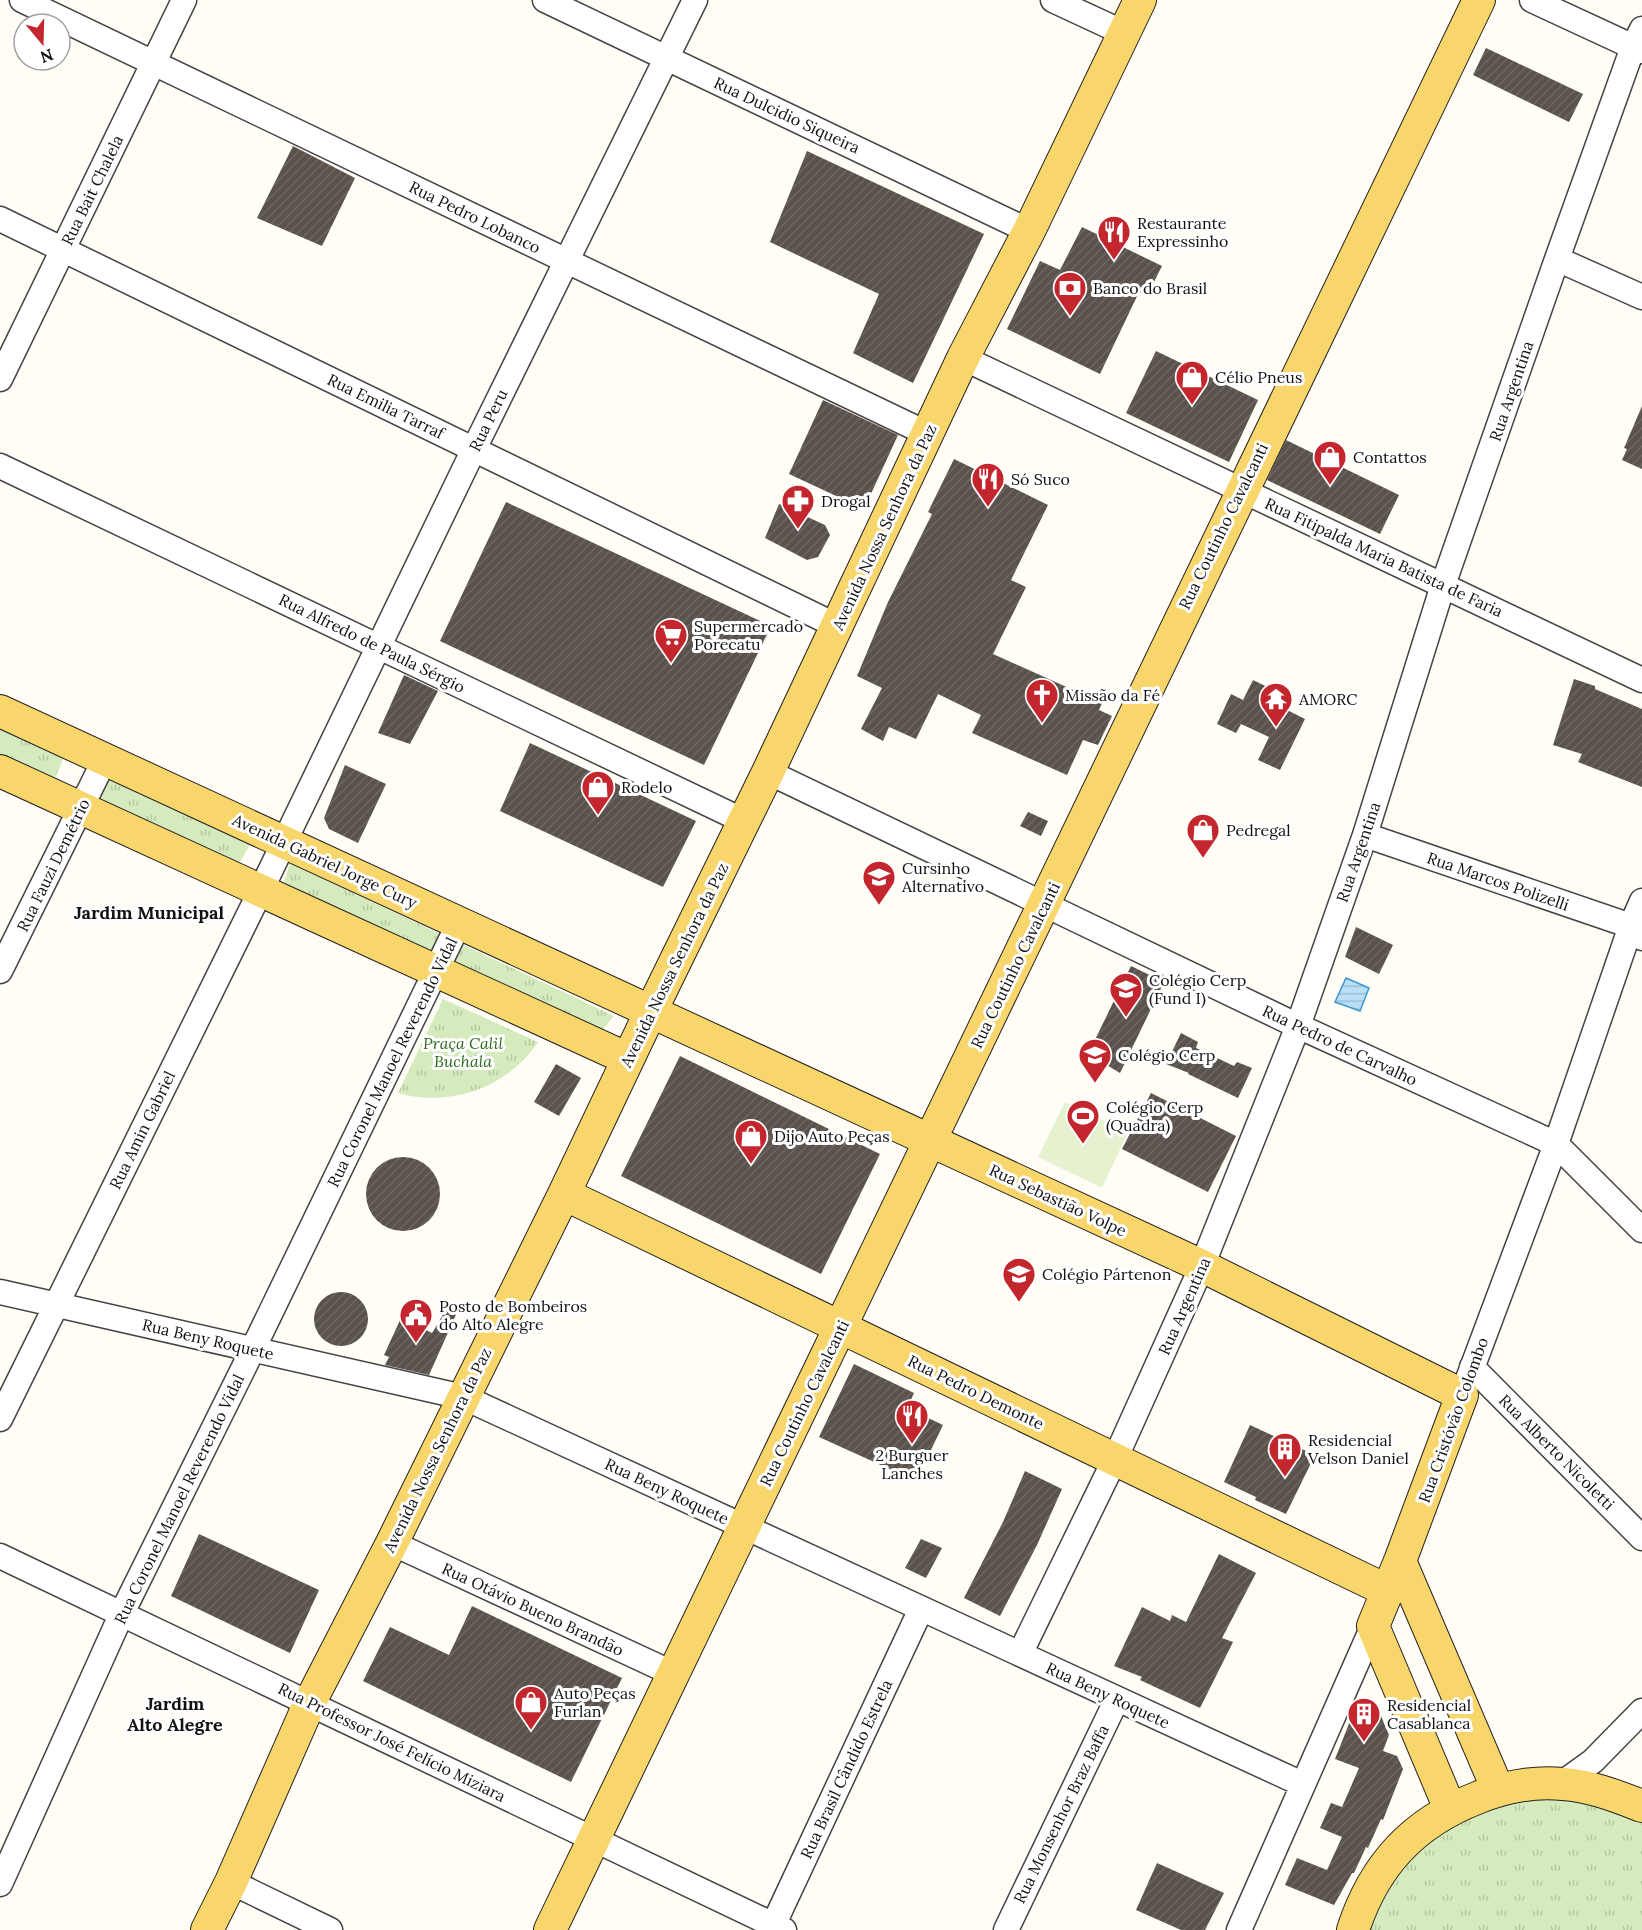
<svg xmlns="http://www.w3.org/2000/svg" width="1642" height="1930" font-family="Lora,serif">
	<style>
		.grass { fill: url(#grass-tufts) }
		.pitch { fill: #e6f2cf }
		.water { fill: url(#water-rules); stroke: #3f96cf; stroke-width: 1.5 }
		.building { fill: url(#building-hatch) }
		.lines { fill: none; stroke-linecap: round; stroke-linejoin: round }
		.minor-casing { stroke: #444; stroke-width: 27 }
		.major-casing { stroke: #222; stroke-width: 34 }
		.minor { stroke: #fff; stroke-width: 24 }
		.major { stroke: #f9d66b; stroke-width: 32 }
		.labels { text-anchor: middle; stroke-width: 6; stroke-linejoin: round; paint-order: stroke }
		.street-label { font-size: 16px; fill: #111; stroke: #fff }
		.poi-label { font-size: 16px; fill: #111; stroke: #fff; text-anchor: start }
		.park-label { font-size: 16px; font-style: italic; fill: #2f6b1f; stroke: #fff }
		.neighbourhood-label { font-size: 18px; font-weight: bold; fill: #111; stroke: #fff }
	</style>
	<defs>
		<pattern id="grass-tufts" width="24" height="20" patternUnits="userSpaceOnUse" patternTransform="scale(1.5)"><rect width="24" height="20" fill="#d5ebbd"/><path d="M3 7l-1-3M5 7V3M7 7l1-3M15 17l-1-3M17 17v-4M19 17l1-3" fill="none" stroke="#b6c8a1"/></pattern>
		<pattern id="water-rules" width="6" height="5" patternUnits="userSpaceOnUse" patternTransform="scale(1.5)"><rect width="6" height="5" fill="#b9e0f7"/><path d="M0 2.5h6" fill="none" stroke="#9ebfd3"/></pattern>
		<pattern id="building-hatch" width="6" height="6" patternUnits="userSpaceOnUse" patternTransform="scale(1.5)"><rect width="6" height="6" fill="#5a524d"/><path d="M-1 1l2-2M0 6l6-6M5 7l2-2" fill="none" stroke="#6d6662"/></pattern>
	</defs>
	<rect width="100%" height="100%" fill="#fffdf5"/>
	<path class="grass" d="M0 726 64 757 54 781 0 754Z
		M111 777 251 843 237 867 96 799Z
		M290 863 614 1016 598 1035 442 962 284 882Z
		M443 999 538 1042C507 1088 451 1108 398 1093Z
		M1540 1798C1576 1801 1611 1804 1642 1823V1930H1366L1383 1891 1414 1851 1454 1820 1495 1802Z"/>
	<path class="pitch" d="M1065 1102 1128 1132 1102 1188 1038 1157Z"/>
	<path class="water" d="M1346 978 1369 988 1360 1011 1335 1002Z"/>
	<path class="building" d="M1486 48 1583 94 1569 122 1473 75Z
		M293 146 355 178 322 246 257 218Z
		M807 151 984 234 913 383 853 353 879 294 770 242Z
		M1082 227 1162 266 1147 296 1139 292 1100 374 1007 329 1040 261 1060 270Z
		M1156 351 1258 400 1229 462 1126 413Z
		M823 400 898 435 864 509 789 474Z
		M1642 406V469L1622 460 1627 449 1624 448Z
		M1286 440 1399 495 1380 534 1267 480Z
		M954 459 1048 505 1011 580 1026 587 993 654 1102 703 1099 710 1112 716 1098 745 1083 740 1067 775 972 733 981 715 938 694 916 739 889 727 883 741 861 729 882 688 857 676 888 602 932 514 928 512Z
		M506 502 771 626 704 765 440 641Z
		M779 504 825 525 830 535 818 557 807 560 765 538Z
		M404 675 438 691 410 744 378 733Z
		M1574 679 1595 686V689L1642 709V787L1578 762 1582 754 1553 745Z
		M1253 680 1290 698 1285 709 1305 719 1280 770 1258 760 1269 737 1241 724 1236 733 1217 724 1231 694 1243 700Z
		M530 743 696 821 663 887 500 811Z
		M345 765 386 784 358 843 329 829 324 818Z
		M1028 812 1048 821 1041 836 1020 826Z
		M1356 927 1393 945 1379 974 1345 957Z
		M1131 966 1164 982 1120 1073 1088 1054Z
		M1181 1033 1198 1042 1196 1048 1234 1066 1237 1062 1252 1068 1238 1098 1188 1074 1189 1073 1166 1064Z
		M680 1056 880 1154 821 1274 621 1176Z
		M556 1064 581 1078 559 1116 534 1102Z
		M1151 1093 1236 1136 1208 1192 1122 1149Z
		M366 1194a37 37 0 1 1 74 0a37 37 0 1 1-74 0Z
		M314 1319a27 27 0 1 1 54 0a27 27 0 1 1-54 0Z
		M450 1303 459 1308 429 1375 385 1365 389 1357 384 1355 401 1318 432 1333Z
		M854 1364 914 1393 907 1408 943 1425 916 1481 819 1437Z
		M1250 1425 1315 1455 1286 1514 1255 1500 1256 1497 1224 1482Z
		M1025 1471 1062 1489 1037 1545 1000 1616 964 1598 1003 1522Z
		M199 1534 319 1590 290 1653 171 1596Z
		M921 1539 942 1548 926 1578 905 1568Z
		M1219 1554 1256 1573 1222 1638 1233 1642 1200 1708 1140 1680 1142 1677 1114 1666 1142 1607 1170 1621 1172 1615 1186 1622Z
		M472 1606 622 1678 571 1782 363 1681 390 1627 449 1655Z
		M1356 1706 1381 1716 1389 1735 1383 1751 1397 1756 1403 1769 1383 1820 1381 1819 1368 1848 1366 1847 1354 1873H1352L1334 1905 1285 1885 1297 1858 1327 1870 1342 1837 1320 1828 1331 1803 1342 1807 1359 1768 1335 1759Z
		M1157 1863 1224 1893 1205 1930H1181L1136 1910Z"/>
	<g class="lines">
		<g class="minor-casing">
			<path id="minor" d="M22 0 928 434
				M545 0 1029 231
				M1053 0 1124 33
				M1532 0 1642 51
				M0 219 837 626
				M1557 259 1642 297
				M963 358 1642 680
				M0 379 184 0
				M0 466 744 821
				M768 772 1298 1026 1556 1144 1642 1230
				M1365 835 1631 926 1642 938
				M0 971 105 759
				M0 1292 463 1397 1302 1784
				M1472 1367 1642 1538
				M1462 1395 1556 1144 1631 926 1642 901
				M0 1419 261 890 474 449 695 0
				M392 1543 674 1674
				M0 1556C262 1679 522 1807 784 1930
				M1020 1654 1115 1459 1202 1266 1298 1026 1365 835 1443 585 1557 259 1633 47 1642 29
				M1561 1784 1593 1761 1642 1711
				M231 1882 330 1930
				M0 1884 122 1613 253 1349 459 923
				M771 1930 921 1609
				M1006 1930 1117 1699
				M1239 1930 1373 1626"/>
		</g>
		<g class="major-casing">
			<path id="major" d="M0 711 1202 1266 1462 1395 1400 1561 1373 1626 1450 1809
				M0 771 628 1059
				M564 1194 1388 1591
				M1400 1561 1498 1790
				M207 1930 231 1882 310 1702 392 1543 564 1194 651 1011 768 772 963 358 1029 231 1140 0
				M550 1930C860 1287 1166 642 1479 0
				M1353 1930C1374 1865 1413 1823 1477 1798 1504 1787 1533 1781 1563 1784 1591 1786 1616 1796 1642 1806"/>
		</g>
		<use href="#minor" class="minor"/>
		<use href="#major" class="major"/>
	</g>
	<defs>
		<g id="restaurant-pin" transform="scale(1.725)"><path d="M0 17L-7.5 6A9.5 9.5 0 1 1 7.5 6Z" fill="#c4262e" stroke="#fff"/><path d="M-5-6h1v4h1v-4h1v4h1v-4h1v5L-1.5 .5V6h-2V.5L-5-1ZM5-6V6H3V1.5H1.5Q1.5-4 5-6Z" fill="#fff"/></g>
		<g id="bank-pin" transform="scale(1.725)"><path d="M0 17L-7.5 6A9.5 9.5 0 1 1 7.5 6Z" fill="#c4262e" stroke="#fff"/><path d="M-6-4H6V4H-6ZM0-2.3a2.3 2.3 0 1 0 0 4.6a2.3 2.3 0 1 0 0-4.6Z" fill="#fff"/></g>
		<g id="shop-pin" transform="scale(1.725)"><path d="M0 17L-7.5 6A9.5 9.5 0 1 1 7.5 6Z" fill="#c4262e" stroke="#fff"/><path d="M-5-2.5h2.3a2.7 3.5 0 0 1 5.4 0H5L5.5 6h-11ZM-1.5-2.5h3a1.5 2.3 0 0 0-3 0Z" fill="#fff"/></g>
		<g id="pharmacy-pin" transform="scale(1.725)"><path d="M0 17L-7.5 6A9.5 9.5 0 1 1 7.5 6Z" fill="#c4262e" stroke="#fff"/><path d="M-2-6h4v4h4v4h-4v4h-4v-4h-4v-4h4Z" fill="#fff"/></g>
		<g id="supermarket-pin" transform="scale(1.725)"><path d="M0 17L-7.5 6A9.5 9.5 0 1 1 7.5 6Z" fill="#c4262e" stroke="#fff"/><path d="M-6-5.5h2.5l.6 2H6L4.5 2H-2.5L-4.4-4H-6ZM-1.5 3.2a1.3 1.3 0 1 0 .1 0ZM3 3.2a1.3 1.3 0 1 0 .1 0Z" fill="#fff"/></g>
		<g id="church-pin" transform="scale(1.725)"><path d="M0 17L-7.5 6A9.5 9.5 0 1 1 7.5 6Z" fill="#c4262e" stroke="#fff"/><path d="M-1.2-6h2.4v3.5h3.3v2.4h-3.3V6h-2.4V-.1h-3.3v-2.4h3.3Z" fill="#fff"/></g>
		<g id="temple-pin" transform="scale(1.725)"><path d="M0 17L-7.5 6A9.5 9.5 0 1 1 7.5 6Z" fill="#c4262e" stroke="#fff"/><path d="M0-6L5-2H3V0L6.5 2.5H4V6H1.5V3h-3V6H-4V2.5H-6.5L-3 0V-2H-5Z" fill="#fff"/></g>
		<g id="school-pin" transform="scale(1.725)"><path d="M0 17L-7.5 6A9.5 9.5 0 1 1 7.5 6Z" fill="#c4262e" stroke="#fff"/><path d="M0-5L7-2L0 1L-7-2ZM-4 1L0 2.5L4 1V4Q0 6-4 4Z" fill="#fff"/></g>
		<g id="stadium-pin" transform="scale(1.725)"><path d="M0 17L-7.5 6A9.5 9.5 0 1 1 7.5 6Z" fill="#c4262e" stroke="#fff"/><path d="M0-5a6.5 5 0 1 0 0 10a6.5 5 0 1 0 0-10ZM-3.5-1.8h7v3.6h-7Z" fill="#fff"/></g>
		<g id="civic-pin" transform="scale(1.725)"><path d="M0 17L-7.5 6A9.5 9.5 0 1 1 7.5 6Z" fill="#c4262e" stroke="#fff"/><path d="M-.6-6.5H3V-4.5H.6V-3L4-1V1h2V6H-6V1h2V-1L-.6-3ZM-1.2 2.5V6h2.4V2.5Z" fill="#fff"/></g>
		<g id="building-pin" transform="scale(1.725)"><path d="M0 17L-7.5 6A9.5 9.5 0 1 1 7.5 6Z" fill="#c4262e" stroke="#fff"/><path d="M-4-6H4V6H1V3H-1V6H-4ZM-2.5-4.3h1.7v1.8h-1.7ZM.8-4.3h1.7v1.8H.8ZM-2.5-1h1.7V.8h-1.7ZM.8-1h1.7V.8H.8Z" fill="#fff"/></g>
	</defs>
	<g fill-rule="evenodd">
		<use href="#restaurant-pin" x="1114" y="232"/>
		<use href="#bank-pin" x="1070" y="288"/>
		<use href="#shop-pin" x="1192" y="377"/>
		<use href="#shop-pin" x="1330" y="457"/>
		<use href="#restaurant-pin" x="988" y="479"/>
		<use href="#pharmacy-pin" x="798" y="501"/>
		<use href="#supermarket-pin" x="671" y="635"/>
		<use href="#church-pin" x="1042" y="695"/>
		<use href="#temple-pin" x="1276" y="699"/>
		<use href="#shop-pin" x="598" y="787"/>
		<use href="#shop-pin" x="1203" y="830"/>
		<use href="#school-pin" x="879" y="877"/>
		<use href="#school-pin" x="1126" y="989"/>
		<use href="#school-pin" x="1095" y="1055"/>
		<use href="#stadium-pin" x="1083" y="1116"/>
		<use href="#shop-pin" x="751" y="1136"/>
		<use href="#school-pin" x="1019" y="1274"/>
		<use href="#civic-pin" x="416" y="1315"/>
		<use href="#restaurant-pin" x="912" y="1416"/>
		<use href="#building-pin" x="1285" y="1449"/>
		<use href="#shop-pin" x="531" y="1702"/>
		<use href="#building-pin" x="1364" y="1714"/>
	</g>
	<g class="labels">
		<g class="street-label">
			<text transform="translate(787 115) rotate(25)" y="6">Rua Dulcidio Siqueira</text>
			<text transform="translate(92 190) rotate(-64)" y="6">Rua Bait Chalela</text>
			<text transform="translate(475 217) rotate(26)" y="6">Rua Pedro Lobanco</text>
			<text transform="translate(1511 391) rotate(-71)" y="6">Rua Argentina</text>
			<text transform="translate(386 406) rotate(26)" y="6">Rua Emilia Tarraf</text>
			<text transform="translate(488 420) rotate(-64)" y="6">Rua Peru</text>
			<text transform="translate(1223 526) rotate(-64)" y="6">Rua Coutinho Cavalcanti</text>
			<text transform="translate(884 527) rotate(-65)" y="6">Avenida Nossa Senhora da Paz</text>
			<text transform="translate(1384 557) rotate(25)" y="6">Rua Fitipalda Maria Batista de Faria</text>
			<text transform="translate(372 643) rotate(26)" y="6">Rua Alfredo de Paula Sérgio</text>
			<text transform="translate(1358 852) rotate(-71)" y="6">Rua Argentina</text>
			<text transform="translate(325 861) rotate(25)" y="6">Avenida Gabriel Jorge Cury</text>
			<text transform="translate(53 865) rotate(-64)" y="6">Rua Fauzi Demétrio</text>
			<text transform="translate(1498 881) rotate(19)" y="6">Rua Marcos Polizelli</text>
			<text transform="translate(674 965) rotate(-64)" y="6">Avenida Nossa Senhora da Paz</text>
			<text transform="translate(1015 965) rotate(-64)" y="6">Rua Coutinho Cavalcanti</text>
			<text transform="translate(1340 1045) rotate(25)" y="6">Rua Pedro de Carvalho</text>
			<text transform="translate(392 1062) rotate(-64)" y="6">Rua Coronel Manoel Reverendo Vidal</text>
			<text transform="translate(142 1130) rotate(-64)" y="6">Rua Amin Gabriel</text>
			<text transform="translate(1058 1200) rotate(25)" y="6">Rua Sebastião Volpe</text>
			<text transform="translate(1184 1306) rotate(-66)" y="6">Rua Argentina</text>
			<text transform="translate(208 1339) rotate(13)" y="6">Rua Beny Roquete</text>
			<text transform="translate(976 1392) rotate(26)" y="6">Rua Pedro Demonte</text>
			<text transform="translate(804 1403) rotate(-64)" y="6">Rua Coutinho Cavalcanti</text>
			<text transform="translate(1453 1420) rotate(-70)" y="6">Rua Cristóvão Colombo</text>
			<text transform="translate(437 1450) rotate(-64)" y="6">Avenida Nossa Senhora da Paz</text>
			<text transform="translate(1557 1452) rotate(45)" y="6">Rua Alberto Nicoletti</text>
			<text transform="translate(667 1491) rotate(25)" y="6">Rua Beny Roquete</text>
			<text transform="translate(179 1499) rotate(-64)" y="6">Rua Coronel Manoel Reverendo Vidal</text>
			<text transform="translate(533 1609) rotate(25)" y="6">Rua Otávio Bueno Brandão</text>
			<text transform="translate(1108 1695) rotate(25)" y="6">Rua Beny Roquete</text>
			<text transform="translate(392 1742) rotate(26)" y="6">Rua Professor José Felício Miziara</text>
			<text transform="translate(846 1769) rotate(-65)" y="6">Rua Brasil Cândido Estrela</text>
			<text transform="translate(1061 1814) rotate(-64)" y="6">Rua Monsenhor Braz Baffa</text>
		</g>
		<g class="poi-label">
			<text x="1137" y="229">Restaurante<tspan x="1137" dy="18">Expressinho</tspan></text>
			<text x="1093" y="294">Banco do Brasil</text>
			<text x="1215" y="383">Célio Pneus</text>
			<text x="1353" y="463">Contattos</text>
			<text x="1011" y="485">Só Suco</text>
			<text x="821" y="507">Drogal</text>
			<text x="694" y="632">Supermercado<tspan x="694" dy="18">Porecatu</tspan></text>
			<text x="1065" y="701">Missão da Fé</text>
			<text x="1299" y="705">AMORC</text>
			<text x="621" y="793">Rodelo</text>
			<text x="1226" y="836">Pedregal</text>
			<text x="902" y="874">Cursinho<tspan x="902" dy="18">Alternativo</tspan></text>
			<text x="1149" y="986">Colégio Cerp<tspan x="1149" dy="18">(Fund I)</tspan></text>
			<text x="1118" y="1061">Colégio Cerp</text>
			<text x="1106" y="1113">Colégio Cerp<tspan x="1106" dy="18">(Quadra)</tspan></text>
			<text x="774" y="1142">Dijo Auto Peças</text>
			<text x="1042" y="1280">Colégio Pártenon</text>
			<text x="439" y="1312">Posto de Bombeiros<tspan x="439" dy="18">do Alto Alegre</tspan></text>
			<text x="1308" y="1446">Residencial<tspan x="1308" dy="18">Velson Daniel</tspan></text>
			<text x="912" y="1461" text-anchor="middle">2 Burguer<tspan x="912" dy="18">Lanches</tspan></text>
			<text x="554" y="1699">Auto Peças<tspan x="554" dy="18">Furlan</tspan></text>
			<text x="1387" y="1711">Residencial<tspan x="1387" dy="18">Casablanca</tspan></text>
		</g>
		<g class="park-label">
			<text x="463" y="1049">Praça Calil<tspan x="463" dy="18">Buchala</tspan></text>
		</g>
		<g class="neighbourhood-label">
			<text x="149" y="919">Jardim Municipal</text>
			<text x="175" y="1710">Jardim<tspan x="175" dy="21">Alto Alegre</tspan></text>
		</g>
	</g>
	<g transform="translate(42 42) rotate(161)"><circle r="28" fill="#ffffff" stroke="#a0a0a0" stroke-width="1.5"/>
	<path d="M0-4.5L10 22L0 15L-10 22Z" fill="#c4262e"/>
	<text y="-9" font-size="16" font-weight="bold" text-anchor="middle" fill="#111111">N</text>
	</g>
</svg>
